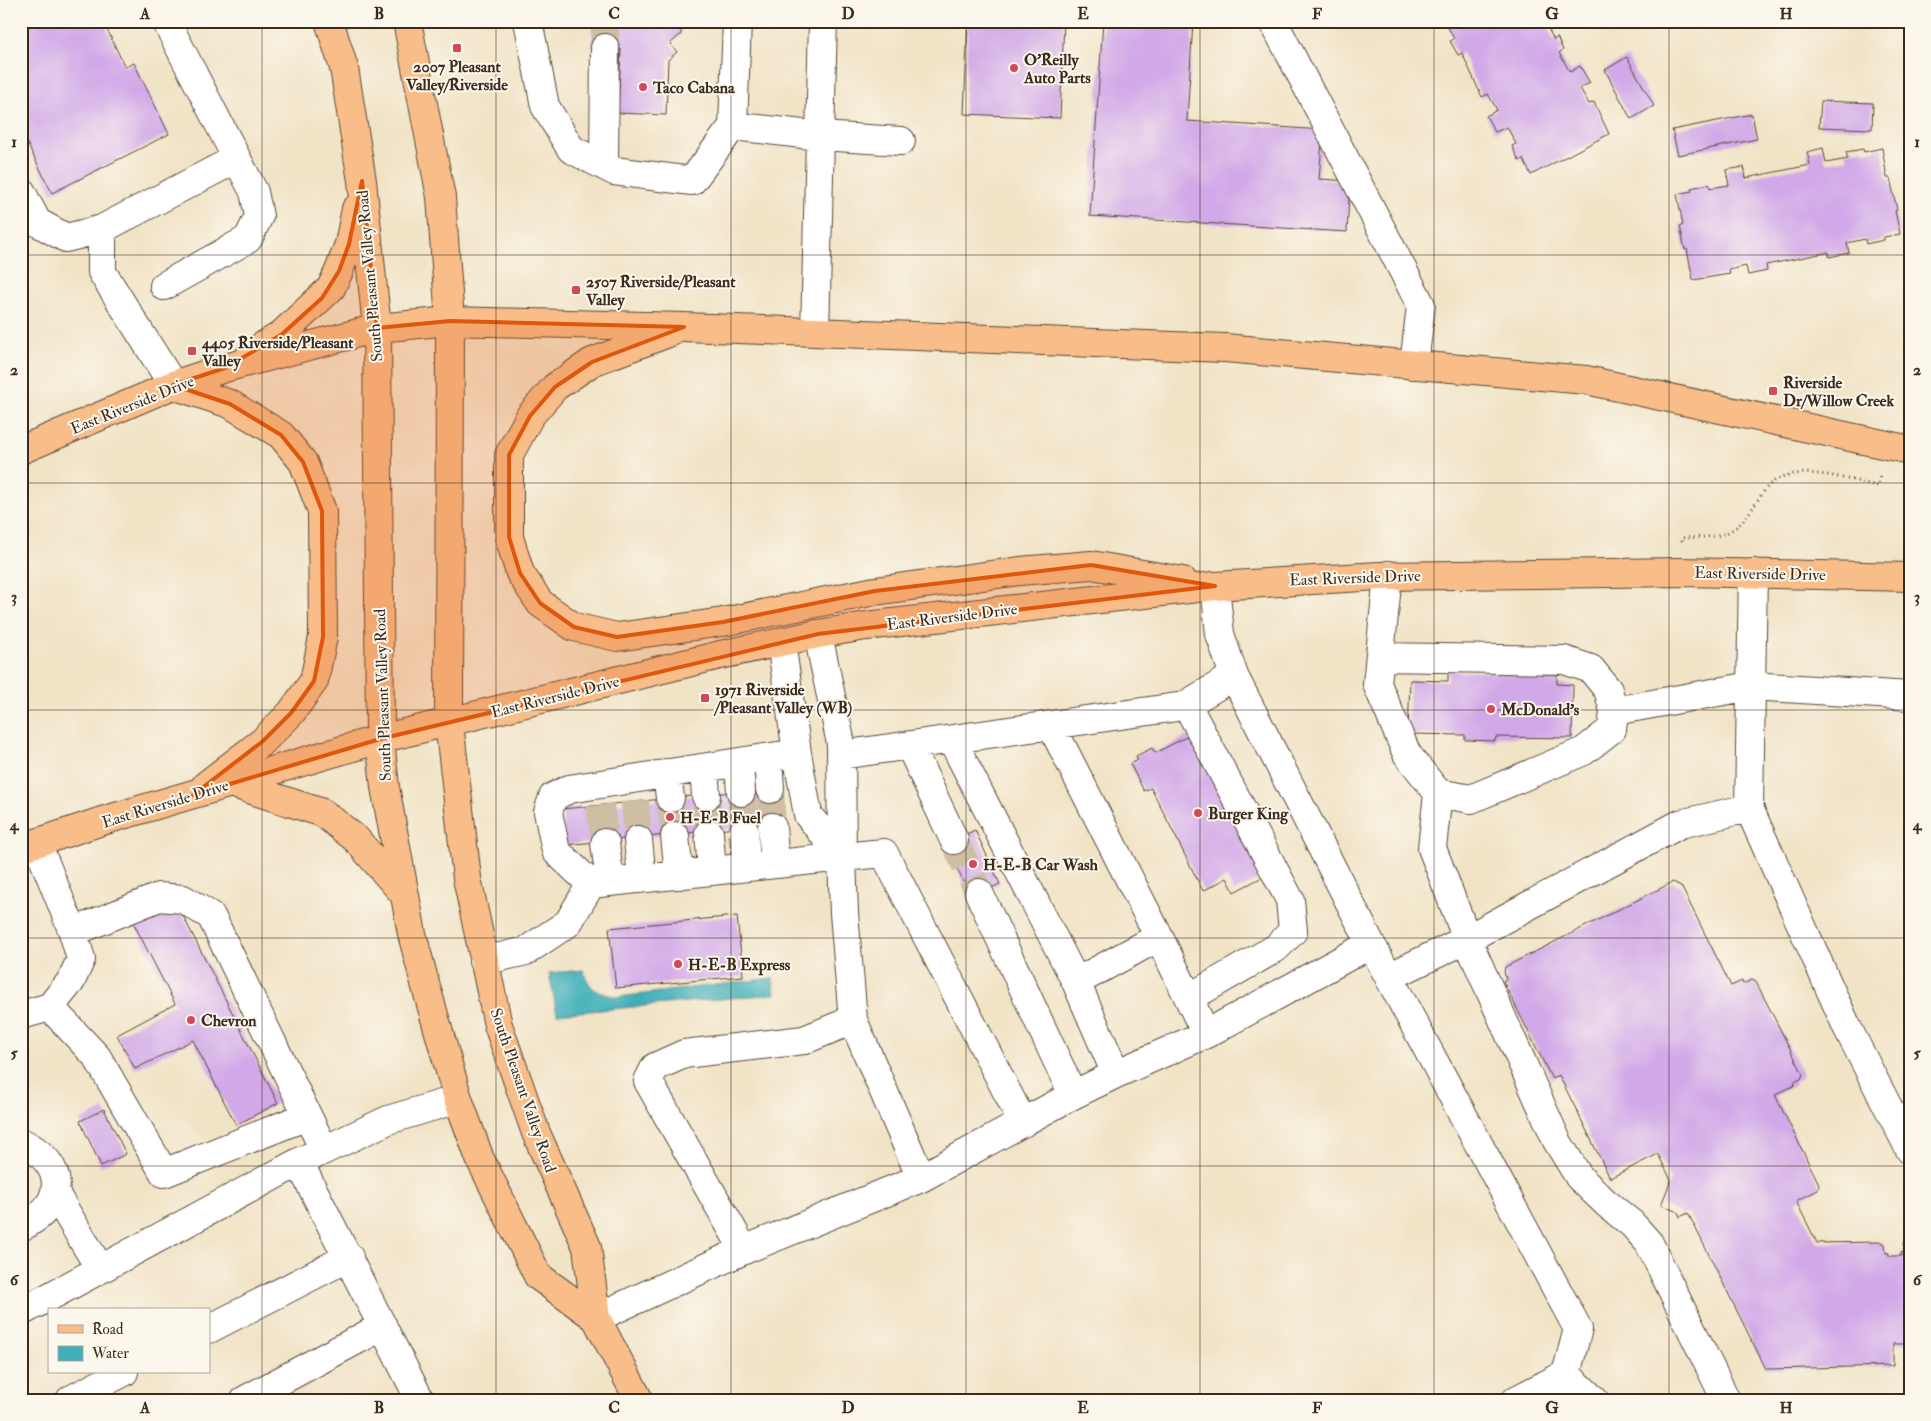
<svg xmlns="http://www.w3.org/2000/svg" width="1931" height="1421" font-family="'IM FELL Double Pica',serif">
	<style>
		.water { fill: #3fafb9; stroke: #3d6c6c }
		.building { fill: #d1a8e8 }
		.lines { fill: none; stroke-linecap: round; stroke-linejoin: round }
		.minor-tunnel { stroke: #cdbea4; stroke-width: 28; stroke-dasharray: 28 14; stroke-linecap: butt }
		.minor-casing { stroke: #564637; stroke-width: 30 }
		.major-casing { stroke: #564637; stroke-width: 30 }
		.path { stroke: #564637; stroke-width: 3; stroke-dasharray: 1 4; stroke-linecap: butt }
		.minor { stroke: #fff; stroke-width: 28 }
		.major { stroke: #f8bd88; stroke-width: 28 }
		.marked { fill: #df570d; fill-opacity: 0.2; stroke: #df570d; stroke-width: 4; stroke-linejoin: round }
		.grid { fill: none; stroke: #3b2a1e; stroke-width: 1; stroke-opacity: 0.55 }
		.poi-dot { fill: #d1495b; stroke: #fbf7ec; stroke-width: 2 }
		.labels { text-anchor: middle; stroke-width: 4; stroke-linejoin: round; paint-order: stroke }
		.poi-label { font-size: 16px; font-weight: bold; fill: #3b2a1e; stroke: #fbf7ec; text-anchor: start }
		.street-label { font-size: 16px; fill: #3b2a1e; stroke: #fbf7ec }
		.neatline { fill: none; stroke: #3b2a1e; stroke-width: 2 }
		.grid-label { font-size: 16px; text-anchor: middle; font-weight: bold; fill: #3b2a1e }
	</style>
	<rect width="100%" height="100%" fill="#fbf7ec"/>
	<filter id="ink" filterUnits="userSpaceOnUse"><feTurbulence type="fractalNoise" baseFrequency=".02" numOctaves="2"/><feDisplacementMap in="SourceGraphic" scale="10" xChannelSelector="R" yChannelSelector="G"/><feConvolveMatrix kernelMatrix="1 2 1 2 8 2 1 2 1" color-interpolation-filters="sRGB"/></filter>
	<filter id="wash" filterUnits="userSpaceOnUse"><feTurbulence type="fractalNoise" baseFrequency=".0096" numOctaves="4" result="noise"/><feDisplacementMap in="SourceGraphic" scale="20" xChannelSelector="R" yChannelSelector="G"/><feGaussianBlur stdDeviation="1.12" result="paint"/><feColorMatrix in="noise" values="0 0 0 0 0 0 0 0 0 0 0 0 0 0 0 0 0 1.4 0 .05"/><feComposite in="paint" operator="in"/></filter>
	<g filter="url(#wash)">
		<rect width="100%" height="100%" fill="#f1e3c6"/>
		<path class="water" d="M583 970C591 992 596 992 618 997L773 978 775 994 557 1014 549 973Z"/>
		<g id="blocks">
			<path class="building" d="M21 21H103L125 67 134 63 169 134 52 193 21 131Z
				M593 21H682L681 34 670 44 677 52 668 60 666 115 618 113 621 49 592 48Z
				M968 21H1064L1060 118 964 114Z
				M1103 21H1193L1187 121 1323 130 1319 179 1350 181 1347 232 1090 216Z
				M1431 21H1442L1433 26Z
				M1445 21H1544L1554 40 1557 37 1563 50 1559 53 1570 72 1580 66 1590 83 1580 88 1589 104 1594 102 1609 134 1531 175 1523 159 1519 161 1512 146 1516 144 1507 127 1495 132 1486 116 1497 110 1488 94 1482 97 1462 53 1458 55 1450 41 1454 39Z
				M1627 57 1654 106 1631 119 1605 70Z
				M1821 101 1873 103 1872 129 1819 127Z
				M1752 114 1757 139 1678 155 1672 130Z
				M1823 148 1826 163 1848 159 1846 152 1863 149 1864 152 1882 148 1887 178H1890L1897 210 1895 211 1900 234 1884 237V240L1866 244 1865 239 1847 243 1849 253 1829 257V252L1766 265 1767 271 1748 275 1746 266 1729 270 1730 274 1693 280 1687 249 1685 250 1680 226 1683 225 1677 194 1692 191 1691 188 1709 184 1710 188 1729 185 1726 170 1744 167 1746 178 1810 165 1807 152Z
				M1448 671 1557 674V684L1573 685 1572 738 1496 737 1495 741 1465 740V735L1408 734 1410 680 1448 681Z
				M1188 736 1207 762 1202 765 1205 769 1214 764 1270 873 1234 892 1227 878 1203 891 1151 788 1144 791 1130 764 1138 760 1136 756 1152 748 1155 753Z
				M773 788 777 824 565 845 562 809Z
				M975 830 1000 884 970 897 946 844Z
				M1673 882 1681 886 1731 986 1742 981 1743 984 1752 980 1756 982 1803 1074 1801 1079 1794 1082 1795 1085 1775 1095 1819 1184 1818 1190 1796 1201 1817 1243 1881 1242 1885 1244 1886 1253H1889V1256H1901V1253L1904 1252V1243L1907 1239H1910V1400H1908L1907 1344H1893V1366L1766 1369 1688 1213 1680 1217 1678 1212 1661 1205 1671 1180 1658 1154 1610 1178 1559 1075 1552 1079 1503 981 1506 979 1504 972 1505 967Z
				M175 900 278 1103 236 1125 193 1040 135 1069 117 1035 175 1004 133 922Z
				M737 916 743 976 616 988 609 928Z
				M104 1109 126 1154 101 1166 80 1121Z"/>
		</g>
	</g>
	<g filter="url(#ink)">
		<use href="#blocks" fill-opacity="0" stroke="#564637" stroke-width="1"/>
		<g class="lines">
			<path class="minor-tunnel" d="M605 48V21
				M770 789 772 827
				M741 792 744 830
				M706 796 709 833
				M670 798 675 836
				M635 801 638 840
				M600 805 605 843
				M954 840 979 893"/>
			<g class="minor-casing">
				<path id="minor" d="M528 21 545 106 571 149 614 171 692 181 733 126 737 21
					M1273 21 1421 305 1414 365
					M733 126 820 136 901 141
					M604 166 605 48
					M21 191 37 222 66 238 102 229 236 159
					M102 229V272L173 385
					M164 286 248 239 259 216 254 192 166 21
					M815 332 823 21
					M1753 573 1749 808 1847 1027 1910 1150
					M1215 586 1220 634 1234 676 1371 944
					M781 642 797 753 808 815 842 857 841 744 818 634
					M1380 657 1564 660 1591 669 1608 690 1614 711 1612 729 1584 751 1471 799 1438 793 1407 754 1377 684 1388 575
					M1187 705 1290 900 1293 931 1276 948 1189 998
					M1614 711 1751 686 1910 696
					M1051 725 1159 937
					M952 740 1076 982
					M910 746 954 840
					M841 755 1184 706 1234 676
					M768 758 770 789
					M739 762 741 792
					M704 768 706 796
					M667 773 670 798
					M1438 793 1432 848 1467 939 1680 824 1749 808
					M772 827 775 864
					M744 830 746 867
					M709 833 712 871
					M675 836 679 875
					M638 840 642 878
					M605 843 610 882
					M842 857 884 853 1023 1123
					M591 884 556 851 548 812 553 797 569 789 797 753
					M979 893 1073 1095
					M73 932 159 897 183 899 211 916 324 1150
					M483 961 526 951 568 923 591 884 842 857 844 913 853 1020 921 1178 744 1250 596 1318
					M1389 977 1467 939 1557 1141 1579 1177 1606 1203 1632 1224 1649 1243 1726 1400
					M50 1007 97 1057 164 1173 307 1116
					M21 1015 50 1007 71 981 81 959 73 932 37 843
					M1206 1034 1159 937 1076 982 1116 1074 1206 1034 1371 944 1578 1329 1566 1374 1516 1400
					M21 1142C68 1164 67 1205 21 1227
					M921 1178 1073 1095 1116 1074
					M56 1195 100 1269
					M744 1250 648 1081 655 1067 684 1054 804 1040 853 1020
					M21 1312 299 1162
					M209 1329 349 1257
					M1558 1390 1566 1374 1594 1400
					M70 1400 124 1372
					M245 1400 383 1326
					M420 1400 299 1162 388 1120 458 1099"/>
			</g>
			<g class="major-casing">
				<path id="major" d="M329 21 344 68 362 181 377 328 380 739 385 787 412 934 426 987 458 1099 480 1159 538 1276 596 1318
					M407 21 441 197 450 321 449 723 467 878 498 1025 536 1133 587 1247 596 1318 639 1400
					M671 332 592 362 555 387 530 416 509 455V537L520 573 540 603 574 627 617 637 723 622 875 591 1020 571 1091 565 1183 581
					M251 353 281 335 331 288 339 271 349 244 356 209
					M173 385 230 404 281 435 303 462 322 511 323 637 314 681 291 713 263 741 206 785
					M21 450 173 385 225 368 377 328 450 321 684 327 1225 348 1586 380 1910 450
					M230 783 323 813 356 839 403 893
					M21 848 102 821 380 739 720 655 818 634 866 626 1215 586 1379 576 1682 572 1910 577"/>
			</g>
			<path class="path" d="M1682 541 1681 538C1718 536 1732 540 1754 506 1759 499 1765 487 1773 482 1799 463 1849 480 1878 486L1880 475"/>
			<use href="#minor" class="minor"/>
			<use href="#major" class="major"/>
		</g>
	</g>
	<path class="marked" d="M362 181 377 328 450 321 684 327 592 362 555 387 530 416 509 455V537L520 573 540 603 574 627 617 637 723 622 875 591 1091 565 1215 586 818 634 380 739 193 795 263 741 291 713 314 681 323 637 322 511 303 462 281 435 230 404 173 385 225 368 281 335 322 298 339 271 349 244Z"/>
	<path class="grid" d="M262 21V1400M496 21V1400M731 21V1400M966 21V1400M1200 21V1400M1434 21V1400M1669 21V1400M21 255H1910M21 483H1910M21 710H1910M21 938H1910M21 1166H1910"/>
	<g class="poi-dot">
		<rect x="452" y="43" width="10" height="10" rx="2.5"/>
		<circle cx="1014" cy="68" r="5"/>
		<circle cx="643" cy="87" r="5"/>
		<rect x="571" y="285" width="10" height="10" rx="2.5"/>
		<rect x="187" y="346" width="10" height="10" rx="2.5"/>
		<rect x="1768" y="386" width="10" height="10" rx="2.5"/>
		<rect x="700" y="693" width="10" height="10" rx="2.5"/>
		<circle cx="1491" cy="709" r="5"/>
		<circle cx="1198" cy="813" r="5"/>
		<circle cx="670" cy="817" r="5"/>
		<circle cx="973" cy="864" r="5"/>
		<circle cx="678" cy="964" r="5"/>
		<circle cx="191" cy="1020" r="5"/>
	</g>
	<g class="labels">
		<g class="poi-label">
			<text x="1024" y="65">O'Reilly<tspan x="1024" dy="18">Auto Parts</tspan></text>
			<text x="457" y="72" text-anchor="middle">2007 Pleasant<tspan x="457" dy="18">Valley/Riverside</tspan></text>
			<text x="653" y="93">Taco Cabana</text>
			<text x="586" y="287">2507 Riverside/Pleasant<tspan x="586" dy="18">Valley</tspan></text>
			<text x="202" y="348">4405 Riverside/Pleasant<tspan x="202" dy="18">Valley</tspan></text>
			<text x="1783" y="388">Riverside<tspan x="1783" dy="18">Dr/Willow Creek</tspan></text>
			<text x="715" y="695">1971 Riverside<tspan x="715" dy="18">/Pleasant Valley (WB)</tspan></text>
			<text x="1501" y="715">McDonald's</text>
			<text x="1208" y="819">Burger King</text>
			<text x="680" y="823">H-E-B Fuel</text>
			<text x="983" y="870">H-E-B Car Wash</text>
			<text x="688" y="970">H-E-B Express</text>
			<text x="201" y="1026">Chevron</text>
		</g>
		<g class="street-label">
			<text transform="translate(369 276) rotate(-95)" y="6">South Pleasant Valley Road</text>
			<text transform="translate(132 404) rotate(-22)" y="6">East Riverside Drive</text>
			<text transform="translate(1760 573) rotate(1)" y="6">East Riverside Drive</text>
			<text transform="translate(1355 577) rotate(-2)" y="6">East Riverside Drive</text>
			<text transform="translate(952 616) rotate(-7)" y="6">East Riverside Drive</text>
			<text transform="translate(382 695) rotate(-92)" y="6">South Pleasant Valley Road</text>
			<text transform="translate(555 696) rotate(-14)" y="6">East Riverside Drive</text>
			<text transform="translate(165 803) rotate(-17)" y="6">East Riverside Drive</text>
			<text transform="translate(524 1090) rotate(71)" y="6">South Pleasant Valley Road</text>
		</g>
	</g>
	<rect width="1931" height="1421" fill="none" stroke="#fbf7ec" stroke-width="55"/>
	<rect x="48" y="1308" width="162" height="65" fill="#fbf7ec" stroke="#aea59a"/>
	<rect x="58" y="1325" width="25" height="8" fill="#f8bd88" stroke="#aea59a"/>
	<text x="92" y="1334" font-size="15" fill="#3b2a1e">Road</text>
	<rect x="58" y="1346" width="25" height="15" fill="#3fafb9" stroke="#aea59a"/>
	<text x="92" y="1358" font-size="15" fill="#3b2a1e">Water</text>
	<rect x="28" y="28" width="1876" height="1366" class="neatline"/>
	<g class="grid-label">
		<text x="145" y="19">A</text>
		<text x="379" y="19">B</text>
		<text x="614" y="19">C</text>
		<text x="848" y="19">D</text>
		<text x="1083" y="19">E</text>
		<text x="1317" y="19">F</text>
		<text x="1552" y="19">G</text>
		<text x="1786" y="19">H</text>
		<text x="14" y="147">1</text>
		<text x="1917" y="147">1</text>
		<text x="14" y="375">2</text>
		<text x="1917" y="375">2</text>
		<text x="14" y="602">3</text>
		<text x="1917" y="602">3</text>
		<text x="14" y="830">4</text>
		<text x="1917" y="830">4</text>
		<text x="14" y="1058">5</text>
		<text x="1917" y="1058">5</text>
		<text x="14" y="1285">6</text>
		<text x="1917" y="1285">6</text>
		<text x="145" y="1413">A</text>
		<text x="379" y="1413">B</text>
		<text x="614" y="1413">C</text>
		<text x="848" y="1413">D</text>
		<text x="1083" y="1413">E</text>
		<text x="1317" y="1413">F</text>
		<text x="1552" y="1413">G</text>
		<text x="1786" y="1413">H</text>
	</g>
</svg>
